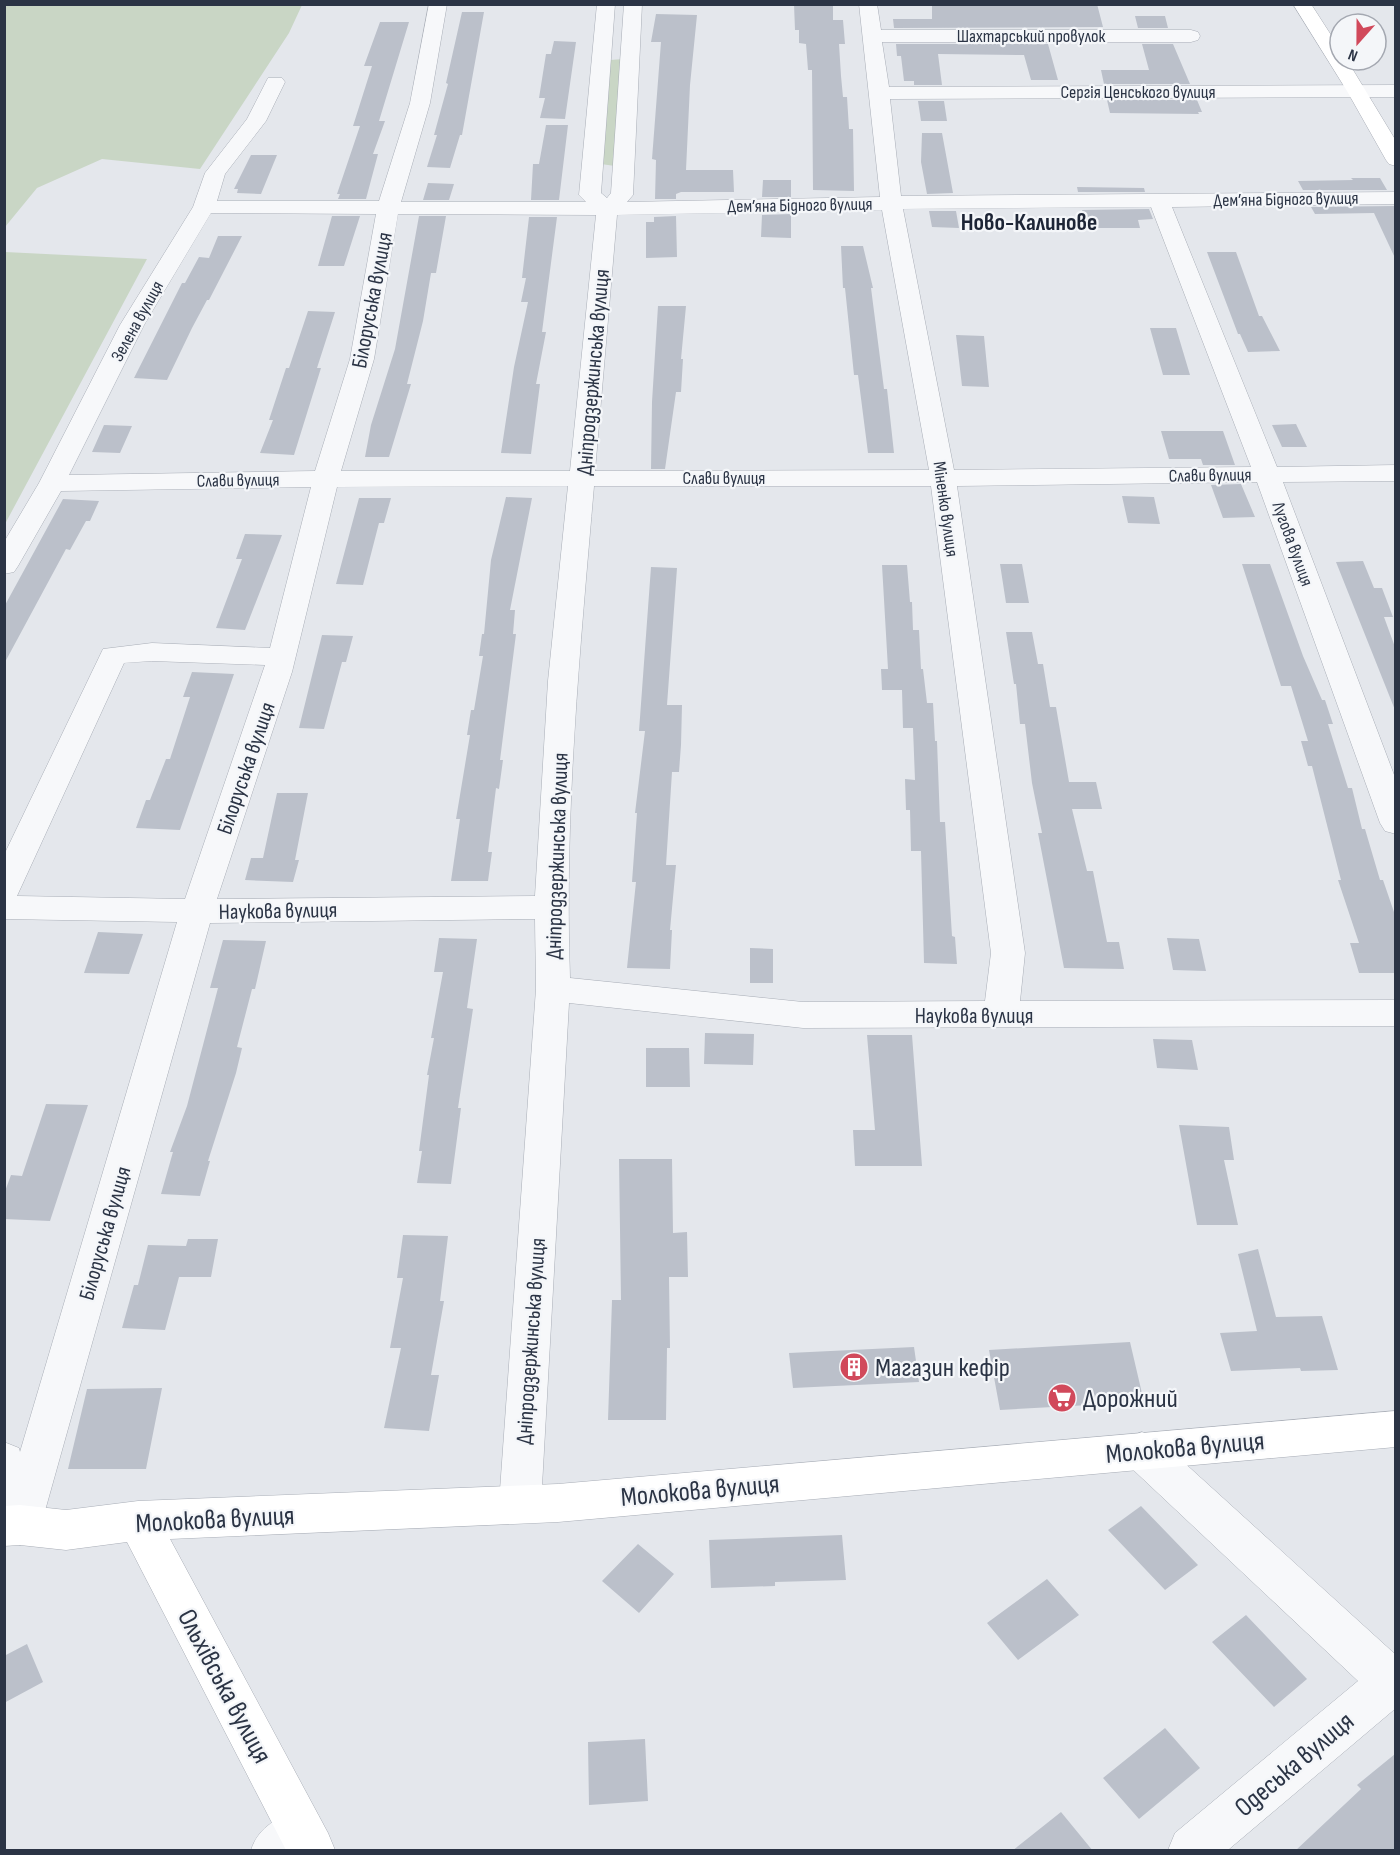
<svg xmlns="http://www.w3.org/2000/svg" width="1400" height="1855" font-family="'Sofia Sans Condensed',sans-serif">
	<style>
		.green { fill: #c9d6c5 }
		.building { fill: #bbc0ca }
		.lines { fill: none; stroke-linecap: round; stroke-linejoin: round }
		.street-casing { stroke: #a9aeb7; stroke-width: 1 }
		.secondary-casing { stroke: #a9aeb7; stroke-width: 1 }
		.street { fill: #f7f8fa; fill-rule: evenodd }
		.secondary { fill: #fff; fill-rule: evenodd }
		.labels { text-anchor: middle; stroke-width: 4.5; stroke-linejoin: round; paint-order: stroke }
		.far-street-label { font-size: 18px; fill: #2b3445; stroke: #f4f6f9 }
		.street-label { font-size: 22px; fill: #2b3445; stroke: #f4f6f9 }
		.far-district-label { font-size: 24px; font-weight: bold; fill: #1d2536; stroke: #f4f6f9 }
		.near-poi-label { font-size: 27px; fill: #2b3445; stroke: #f4f6f9; text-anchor: start }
		.near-street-label { font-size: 27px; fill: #2b3445; stroke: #f4f6f9 }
	</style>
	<rect width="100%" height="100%" fill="#e4e7ec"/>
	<path class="green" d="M5 4H302V5L289 33 200 169 102 159 37 188 5 227Z
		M624 59 615 166 601 164 610 60Z
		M5 252 147 259 5 524 4 252Z"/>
	<path class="building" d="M794 4H833V20H843L845 44H839L841 76 843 97H847L849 129H853L854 191 813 190 812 70H808L806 44 799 43V30H795Z
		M932 4H1097L1103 27 894 28 893 19H932Z
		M462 12H484L462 135H460L450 168 427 167 437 135H434L448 84 446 83Z
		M656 14 697 15 690 85 686 170H733L734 192H681L676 194V199H655L656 160 652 159 661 42H651Z
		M1135 16H1165L1168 28H1138Z
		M380 22H409L379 121H385L373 154H378L366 199H338L340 194H337L360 126H353L372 66H364Z
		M554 41 576 42 565 119 540 118 545 98H539L546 54H551Z
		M896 44H1048L1058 80H1031L1024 55 938 54 942 85H914V81H904L901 56H897Z
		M1142 44H1173L1190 84H1104L1101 70H1149Z
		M1107 100H1197L1202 112H1198L1199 114 1110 113Z
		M918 101H944L947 121H921Z
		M546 125H568L559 200H531L533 164H539Z
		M922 133H942L953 193 927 194 921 162Z
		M251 155H277L261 194 237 193 238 189H234Z
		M1351 178H1380L1387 190H1303L1298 181 1353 180Z
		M763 180H791V197H762Z
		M428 183 454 184 449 200H423Z
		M1077 187 1144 188 1145 192H1078Z
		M1395 206V258L1374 213 1315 214 1311 207Z
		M1149 209 1153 219 1138 220 1140 228H1086L1082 210Z
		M929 211H956L959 228 932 227Z
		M791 214V238L761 237 762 215Z
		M332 216H360L344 266H318Z
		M419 216H446L436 273H431L423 321 407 384H411L389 457H365L371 425 395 349Z
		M676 216 677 257 646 258V222H654V217Z
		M529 217H557L542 332H546L536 384H540L531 454 501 453 514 367 528 302H521L526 278H522Z
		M218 236H242L209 300H207L192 328 167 380 134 378 182 283H185L199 257 209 258Z
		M841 246H863L873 288H871L884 389H887L894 453H868L858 375H854L845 288H843Z
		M1207 252H1236L1259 316H1262L1280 351 1248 352 1240 334H1238Z
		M658 306H686L681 359H683L681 392H676L665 469H651L652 402Z
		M308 311 335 312 317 368H321L294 455 260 453 273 420H269L286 368H289Z
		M1150 328H1176L1190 375H1163Z
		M956 335 984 336 989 387 962 386Z
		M1296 424 1307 447H1282L1272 425Z
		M104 425 132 426 120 453 92 452Z
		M1161 431H1223L1235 465H1203L1201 459H1169Z
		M1241 484 1255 517 1223 518 1211 485Z
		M1122 496 1154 497 1160 524 1128 523Z
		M506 497 532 498 510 610H515L513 634H516L500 760H503L499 789 496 788 488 852H492L488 881H451L460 819H456L470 735H467L471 710H474L483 656H479L482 634H484L491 560Z
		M359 498H391L384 523H379L363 585 336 584Z
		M63 499 99 501 90 521H86L70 550 66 549 4 664V607Z
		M245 534 282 535 245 630 216 628 242 559H236Z
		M1363 561 1374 588H1382L1393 617H1384L1395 647V710L1336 562Z
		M1000 564H1022L1029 603H1006Z
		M1242 564H1270L1303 656 1322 700H1325L1333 724H1328L1348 788H1352L1362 829H1365L1380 880H1383L1395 915V973H1359L1350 943H1359L1338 880H1341L1312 766H1308L1301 741H1308L1291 686H1281Z
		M882 565H907L910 602H912L913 630H919L921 669H923L927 703H933L935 741H937L940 822H945L952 936 955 937 957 964 924 963 921 851H911L910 810H906L905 779 915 780 913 728H903L902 690H882L881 669H888Z
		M651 567 677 568 667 705H682L681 745 679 772H672L666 865H676L670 930H672L670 969 627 968 636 882H632L637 813H635L645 731H639Z
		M1006 632H1032L1038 664H1043L1050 707H1056L1069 782H1096L1102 809H1072L1087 871H1093L1107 942H1119L1124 969 1064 968 1038 833H1042L1032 783 1025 724H1020L1016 684H1014Z
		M322 635 353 636 346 662H342L324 729 299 728Z
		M192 672 234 674 180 830 136 828 146 800H150L166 759H170L190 697H183Z
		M277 793H308L295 860H299L293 882 245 880 251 858H263Z
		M98 932 143 934 129 974 84 973Z
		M439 938 477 939 467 1008 473 1009 458 1108H461L451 1184 417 1183 422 1151H419L429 1075H427L434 1038H431L443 972H434Z
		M1167 938 1199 939 1206 971 1173 970Z
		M223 940 266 941 255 989H252L237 1047 242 1048 236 1073 208 1161H210L200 1196 161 1194 173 1152H170L187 1106 218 988H210Z
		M750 948 773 949V983H750Z
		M705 1033 754 1034 753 1065 704 1064Z
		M867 1035H912L922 1166H855L853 1130H875Z
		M1153 1039 1192 1040 1198 1070 1157 1068Z
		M646 1048H689L690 1087H646Z
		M46 1104 88 1105 50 1221 4 1219V1194L11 1175 22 1176Z
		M1179 1125 1229 1127 1234 1160H1224L1238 1225H1197Z
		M619 1159H672L673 1233 687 1232 688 1277H669L670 1348H667L666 1420H608L612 1300H621Z
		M403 1235 448 1236 440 1301H444L431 1375H439L429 1431 384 1428 401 1348H390L403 1278H397Z
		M188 1239H218L211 1277H179L165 1330 122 1328 134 1285H138L148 1245 186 1246Z
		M1258 1249 1276 1317 1322 1316 1338 1370 1301 1371 1300 1368 1231 1371 1220 1333 1257 1331 1238 1254Z
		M1130 1342 1144 1402 1000 1410 989 1350Z
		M914 1347 919 1382 793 1388 789 1353Z
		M162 1388 146 1469H68L87 1389Z
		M1141 1506 1198 1565 1165 1590 1108 1530Z
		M842 1535 846 1580 775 1582V1586L711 1588 709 1540Z
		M638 1544 674 1574 639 1613 602 1581Z
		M1047 1579 1079 1615 1018 1660 987 1623Z
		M1246 1615 1307 1679 1274 1707 1212 1642Z
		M27 1644 43 1682 4 1703V1656Z
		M1165 1728 1200 1768 1139 1819 1103 1778Z
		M645 1739 648 1801 589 1805 588 1742Z
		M1395 1754V1851H1295L1361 1789 1357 1785Z
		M1061 1812 1093 1851H1012Z"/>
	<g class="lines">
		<g class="street-casing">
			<path id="street" d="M429 4H447L430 103 401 202H586L579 195 597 4H615L601 193 607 198 611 193 624 4H642L633 195 627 202 880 197 859 4H877L881 30H1191L1198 32 1200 36 1198 40 1191 42H882L889 87 1396 85V97L890 99 901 196 1396 192V204L1172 207 1277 467 1396 465V481L1283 482 1396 780V834L1385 831 1380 823 1257 482 957 486 1025 953 1020 1001 1396 1000V1026L803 1028 569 1003 541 1504 535 1518 520 1523 505 1518 499 1504 536 989 535 919 210 923 41 1525 35 1539 20 1545 4 1538V1442L19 1448 20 1452 177 922 4 919V855L103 649 152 643 270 648 311 487 61 491 18 566 14 572 4 574V542L39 483 120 325 193 207 205 173 247 119 268 78H282L285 82 266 121 225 174 217 201H379L410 103ZM1151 207 1251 467 954 470 903 209ZM882 210 929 470 595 471 617 215ZM211 213 376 214 350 359 315 471 69 475 144 325ZM398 214 596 215 570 471H341L374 359ZM568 486 548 681 535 896 217 899 292 672 337 487ZM594 486H931L991 953 985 1001 803 1002 570 978C564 814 580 650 594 486ZM152 661 265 665 185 899 17 896 124 663Z
				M1142 1432 1157 1438 1396 1655V1708L1228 1850H1168L1175 1833 1358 1681 1127 1464 1121 1451 1127 1438Z
				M301 1808 318 1815 325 1832 318 1849 251 1850C259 1826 278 1818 301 1808Z"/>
		</g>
		<g class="secondary-casing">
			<path id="secondary" d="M1293 4H1311L1340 49V60H1347L1396 141V166L1389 164 1386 160 1347 91Z
				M1396 1411V1447L558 1522 170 1539 328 1833 335 1850H286L127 1542 66 1550 20 1545 4 1546V1506L20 1505 66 1510 138 1501 558 1484Z"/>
		</g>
		<use href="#street" class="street"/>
		<use href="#secondary" class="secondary"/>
	</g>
	<defs>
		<g id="building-disc" transform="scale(1.5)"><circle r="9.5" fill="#d1495b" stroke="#f4f6f9"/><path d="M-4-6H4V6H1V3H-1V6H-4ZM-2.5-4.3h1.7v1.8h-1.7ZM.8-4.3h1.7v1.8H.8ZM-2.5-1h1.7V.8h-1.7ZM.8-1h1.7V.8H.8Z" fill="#fff"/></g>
		<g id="supermarket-disc" transform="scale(1.5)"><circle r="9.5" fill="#d1495b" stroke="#f4f6f9"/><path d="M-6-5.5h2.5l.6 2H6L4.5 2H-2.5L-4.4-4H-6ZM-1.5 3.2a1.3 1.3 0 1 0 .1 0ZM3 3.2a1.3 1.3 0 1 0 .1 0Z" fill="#fff"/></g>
	</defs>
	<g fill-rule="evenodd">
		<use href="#building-disc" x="854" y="1367"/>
		<use href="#supermarket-disc" x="1062" y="1398"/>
	</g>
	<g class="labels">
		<g class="far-street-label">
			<text x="1031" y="42">Шахтарський провулок</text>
			<text x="1138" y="98">Сергія Ценського вулиця</text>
			<text transform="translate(1286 199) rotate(-1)" y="6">Дем’яна Бідного вулиця</text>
			<text transform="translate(800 205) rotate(-1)" y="6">Дем’яна Бідного вулиця</text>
			<text transform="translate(137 321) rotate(-61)" y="6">Зелена вулиця</text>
			<text transform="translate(1210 475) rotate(-1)" y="6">Слави вулиця</text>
			<text x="724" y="484">Слави вулиця</text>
			<text transform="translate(238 480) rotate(-1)" y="6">Слави вулиця</text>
			<text transform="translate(946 509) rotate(82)" y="6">Міненко вулиця</text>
			<text transform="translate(1293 544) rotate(70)" y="6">Лугова вулиця</text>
		</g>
		<g class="street-label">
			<text transform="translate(371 300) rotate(-79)" y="8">Білоруська вулиця</text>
			<text transform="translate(592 372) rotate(-85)" y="8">Дніпродзержинська вулиця</text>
			<text transform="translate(245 768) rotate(-71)" y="8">Білоруська вулиця</text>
			<text transform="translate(556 856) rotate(-88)" y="8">Дніпродзержинська вулиця</text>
			<text transform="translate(278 910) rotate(-1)" y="8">Наукова вулиця</text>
			<text x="974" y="1023">Наукова вулиця</text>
			<text transform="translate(104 1233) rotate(-74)" y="8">Білоруська вулиця</text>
			<text transform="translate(530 1341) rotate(-86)" y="8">Дніпродзержинська вулиця</text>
		</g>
		<g class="far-district-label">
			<text x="1029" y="230">Ново-Калинове</text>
		</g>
		<g class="near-poi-label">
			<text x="875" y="1376">Магазин кефір</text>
			<text x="1083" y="1407">Дорожний</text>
		</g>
		<g class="near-street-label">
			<text transform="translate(1185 1447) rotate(-5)" y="9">Молокова вулиця</text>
			<text transform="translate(700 1490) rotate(-5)" y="9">Молокова вулиця</text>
			<text transform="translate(215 1519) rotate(-3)" y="9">Молокова вулиця</text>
			<text transform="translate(225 1686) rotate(62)" y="9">Ольхівська вулиця</text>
			<text transform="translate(1294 1764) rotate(-40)" y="9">Одеська вулиця</text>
		</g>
	</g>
	<rect width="1400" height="1855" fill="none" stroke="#2b3445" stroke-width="12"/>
	<g transform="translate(1358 42) rotate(201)"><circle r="28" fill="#f4f6f9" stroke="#a4a8b1" stroke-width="1.5"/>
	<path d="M0-4.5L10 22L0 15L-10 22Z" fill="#d1495b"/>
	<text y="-9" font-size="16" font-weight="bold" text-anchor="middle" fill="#2b3445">N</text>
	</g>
</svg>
